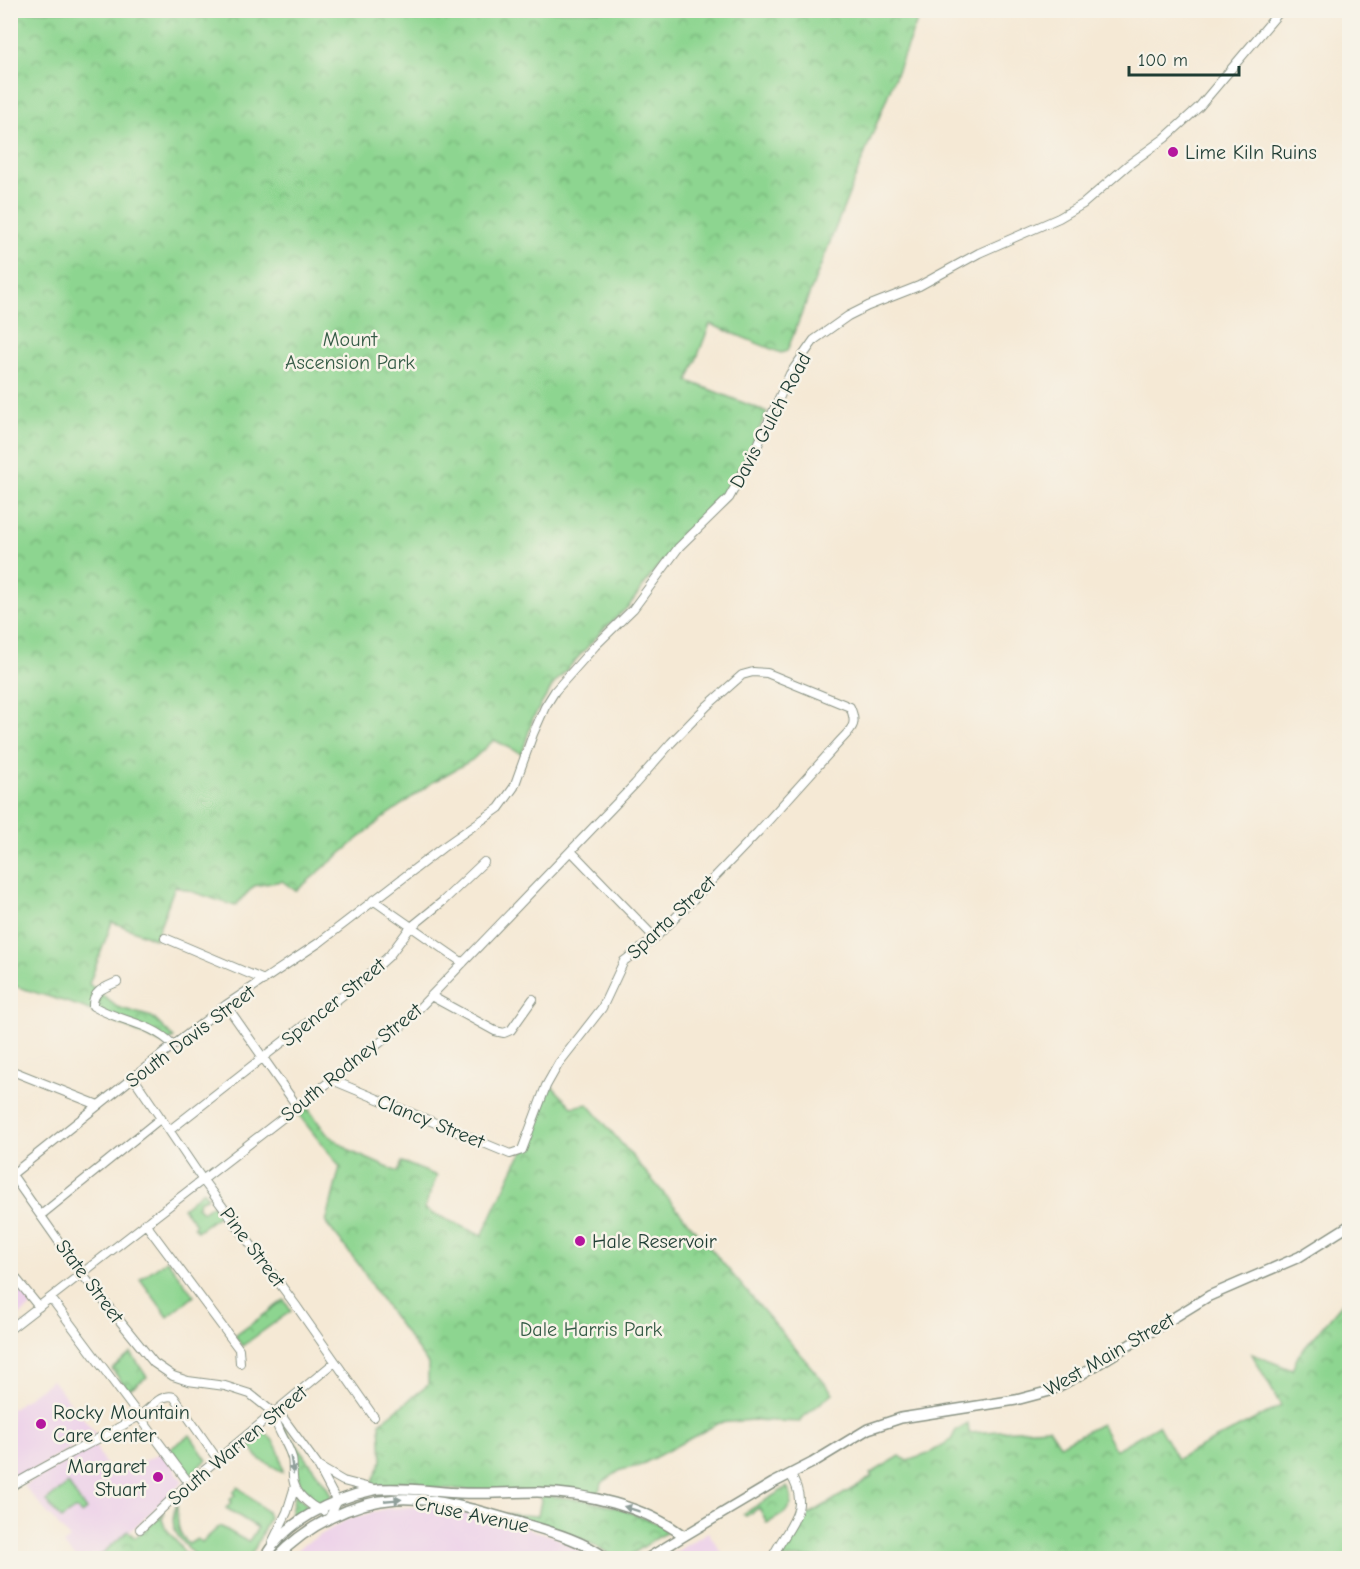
<svg xmlns="http://www.w3.org/2000/svg" width="1360" height="1569" font-family="'Comic Neue',sans-serif">
	<style>
		.built { fill: #edd1e9 }
		.grass { fill: #8dd590; stroke: #568962; stroke-width: 1.5 }
		.park { fill: url(#park-crowns); stroke: #568962; stroke-width: 1.5 }
		.lines { fill: none; stroke-linecap: round; stroke-linejoin: round }
		.minor-casing { stroke: #8a9384; stroke-width: 10 }
		.tertiary-casing { stroke: #8a9384; stroke-width: 12 }
		.minor { stroke: #fff; stroke-width: 8 }
		.tertiary { stroke: #fff; stroke-width: 9 }
		.oneway { fill: #8f9e9a }
		.poi-dot { fill: #b5179e; stroke: #f7f3e8; stroke-width: 2 }
		.labels { text-anchor: middle; stroke-width: 5; stroke-linejoin: round; paint-order: stroke }
		.poi-label { font-size: 20px; fill: #1f3d34; stroke: #f7f3e8; text-anchor: start }
		.park-label { font-size: 20px; fill: #355b46; stroke: #f7f3e8 }
		.street-label { font-size: 20px; fill: #1f3d34; stroke: #f7f3e8 }
	</style>
	<defs>
		<pattern id="park-crowns" width="20" height="18" patternUnits="userSpaceOnUse" patternTransform="scale(1.5)"><rect width="20" height="18" fill="#8dd590"/><path d="M2 6a3 3 0 1 1 6 0M12 15a3 3 0 1 1 6 0" fill="none" stroke="#73ae76"/></pattern>
	</defs>
	<rect width="100%" height="100%" fill="#f7f3e8"/>
	<filter id="ink" filterUnits="userSpaceOnUse"><feTurbulence type="fractalNoise" baseFrequency=".0167" numOctaves="2"/><feDisplacementMap in="SourceGraphic" scale="12" xChannelSelector="R" yChannelSelector="G"/><feConvolveMatrix kernelMatrix="1 2 1 2 8 2 1 2 1" color-interpolation-filters="sRGB"/></filter>
	<filter id="wash" filterUnits="userSpaceOnUse"><feTurbulence type="fractalNoise" baseFrequency=".008" numOctaves="4" result="noise"/><feDisplacementMap in="SourceGraphic" scale="24" xChannelSelector="R" yChannelSelector="G"/><feGaussianBlur stdDeviation="1.35" result="paint"/><feColorMatrix in="noise" values="0 0 0 0 0 0 0 0 0 0 0 0 0 0 0 0 0 1.4 0 .05"/><feComposite in="paint" operator="in"/></filter>
	<g filter="url(#wash)">
		<rect width="100%" height="100%" fill="#f5e9d5"/>
		<path class="built" d="M11 1279 32 1306 11 1322Z
			M52 1380 97 1435 75 1445 11 1483V1408L12 1409Z
			M95 1445 112 1477 162 1452 183 1482 136 1526 97 1558H76L63 1544 70 1539 24 1486Z
			M410 1507H437L522 1527 552 1536 600 1558H288L300 1547 346 1520 385 1509Z
			M708 1532 725 1558H666Z"/>
		<path class="grass" d="M203 1191 208 1197 199 1201V1203L197 1206 202 1212 213 1204 221 1214 197 1231 194 1226 196 1224 183 1208Z
			M167 1260 194 1296 168 1317 140 1279Z
			M264 1431C277 1442 282 1456 283 1472L259 1459 249 1445Z
			M190 1435 207 1460 189 1475 170 1449Z
			M68 1484 86 1510 81 1514 78 1510H74L61 1519 46 1501Z
			M238 1487 267 1512 269 1518 254 1550 248 1558H198C180 1540 166 1530 177 1503 178 1518 175 1532 189 1544L197 1539 202 1542 220 1526 248 1542 258 1528 226 1508 232 1502 230 1500 235 1495 233 1493Z"/>
		<path class="park" d="M11 11H921L787 351 781 353 710 324 688 381 767 412 742 468 727 497 695 525 655 570 629 606 602 631 553 685 533 718 522 754 494 740 472 760 433 782 383 818 296 891 282 881 254 886 235 906 175 886 155 939 112 922 89 984 117 1007 152 1017 174 1038 163 1044 82 1007 11 985Z
			M551 1085 572 1107 588 1104 833 1393 801 1419 800 1422 752 1420 719 1423 639 1466 621 1470 603 1482 596 1496 371 1485 382 1461 380 1423 428 1385V1364L375 1291 360 1266 326 1223 340 1167 298 1114 307 1107 326 1133 352 1152 398 1172 402 1162 437 1176 424 1209 482 1236 516 1163 524 1151Z
			M1349 1295V1558H781L803 1518 872 1477 870 1474 900 1456 907 1461 928 1454 938 1448 951 1440 956 1430 968 1423 969 1433 1049 1428 1060 1445 1101 1424 1115 1450 1158 1425 1177 1459 1281 1406 1252 1354 1292 1370 1298 1356Z
			M284 1300 291 1311 242 1346 235 1336Z
			M131 1353 147 1377 128 1390 112 1369Z
			M280 1422 327 1487 331 1496 329 1500C297 1514 298 1467 292 1448 290 1439 282 1431 280 1422Z
			M787 1487C800 1508 783 1515 767 1523L759 1508 746 1516 743 1514Z
			M295 1494 312 1510 282 1530 291 1513Z
			M542 1495 585 1500 619 1508 667 1527 668 1531 626 1558H617L598 1547 577 1537 505 1514 538 1516Z
			M165 1513 162 1519 165 1527 189 1558H97L128 1531 135 1538Z"/>
	</g>
	<g filter="url(#ink)">
		<g class="lines">
			<g class="minor-casing">
				<path id="minor" d="M571 851 655 938
					M373 900 463 963
					M165 938 264 980
					M117 982C106 987 92 991 93 1006 120 1022 151 1022 173 1045
					M431 996 495 1031 504 1033 511 1030 533 999
					M226 1005 297 1106
					M10 1070 98 1105
					M133 1077 202 1179 297 1307 374 1417
					M170 1130 366 977 389 956 410 928 442 902 484 862
					M10 1172 81 1273 154 1363 173 1376 188 1381 225 1386 250 1394 275 1414 283 1418 318 1466 337 1502 328 1520
					M10 1176 175 1044 226 1005 320 942 442 848 499 808 514 787 533 734 545 707 555 691 595 646 633 609 679 547 729 498 757 447 790 374 814 340 848 316 868 306 919 286 979 253 1059 218 1083 204 1128 165 1165 138 1199 107 1281 10
					M41 1215 161 1118
					M145 1223 239 1349 240 1363
					M10 1271 39 1307
					M51 1298 189 1483
					M10 1329 404 1024 635 784 671 743 707 706 742 675 753 672 767 673 850 707C858 725 852 728 840 741L758 832 684 909 655 938 624 961 602 1008 559 1063 546 1086 522 1150 510 1154 332 1080
					M275 1414C276 1431 287 1441 292 1458 294 1467 291 1478 295 1486 299 1497 313 1508 323 1511
					M319 1467 343 1481 374 1489
					M10 1487C52 1461 97 1441 139 1416 149 1410 162 1392 174 1397L218 1460
					M140 1529 189 1483 335 1362
					M272 1543 287 1512 295 1486
					M772 1558C787 1526 813 1510 790 1474"/>
			</g>
			<g class="tertiary-casing">
				<path id="tertiary" d="M264 1558C286 1521 332 1499 373 1490 394 1486 437 1492 460 1493 485 1494 511 1492 537 1492 587 1493 644 1506 684 1536
					M276 1558C306 1526 352 1502 397 1499 435 1497 481 1511 518 1522 548 1531 581 1539 606 1558
					M648 1558 684 1536 773 1483 812 1463 868 1429 901 1418 1016 1400 1050 1391 1082 1374 1209 1296 1299 1257 1350 1225"/>
			</g>
			<use href="#minor" class="minor"/>
			<use href="#tertiary" class="tertiary"/>
		</g>
		<defs><path id="oneway-solid" d="M-6-.8H1V-3.2L6.5 0L1 3.2V.8H-6Z" transform="scale(1.5)"/></defs>
		<g class="oneway">
			<use href="#oneway-solid" transform="translate(292 1465) rotate(81)"/>
			<use href="#oneway-solid" transform="translate(393 1500) rotate(-5)"/>
			<use href="#oneway-solid" transform="translate(632 1509) rotate(-162)"/>
		</g>
	</g>
	<g class="poi-dot">
		<circle cx="1173" cy="152" r="6"/>
		<circle cx="580" cy="1241" r="6"/>
		<circle cx="41" cy="1424" r="6"/>
		<circle cx="158" cy="1477" r="6"/>
	</g>
	<g class="labels">
		<g class="poi-label">
			<text x="1185" y="159">Lime Kiln Ruins</text>
			<text x="592" y="1248">Hale Reservoir</text>
			<text x="53" y="1419">Rocky Mountain<tspan x="53" dy="23">Care Center</tspan></text>
			<text x="146" y="1473" text-anchor="end">Margaret<tspan x="146" dy="23">Stuart</tspan></text>
		</g>
		<g class="park-label">
			<text x="350" y="346">Mount<tspan x="350" dy="23">Ascension Park</tspan></text>
			<text x="591" y="1336">Dale Harris Park</text>
		</g>
		<g class="street-label">
			<text transform="translate(770 420) rotate(-62)" y="7">Davis Gulch Road</text>
			<text transform="translate(671 917) rotate(-43)" y="7">Sparta Street</text>
			<text transform="translate(333 1002) rotate(-39)" y="7">Spencer Street</text>
			<text transform="translate(190 1036) rotate(-37)" y="7">South Davis Street</text>
			<text transform="translate(351 1062) rotate(-39)" y="7">South Rodney Street</text>
			<text transform="translate(431 1121) rotate(22)" y="7">Clancy Street</text>
			<text transform="translate(253 1247) rotate(53)" y="7">Pine Street</text>
			<text transform="translate(90 1281) rotate(53)" y="7">State Street</text>
			<text transform="translate(1109 1354) rotate(-30)" y="7">West Main Street</text>
			<text transform="translate(237 1445) rotate(-40)" y="7">South Warren Street</text>
			<text transform="translate(472 1514) rotate(12)" y="7">Cruse Avenue</text>
		</g>
	</g>
	<rect width="1360" height="1569" fill="none" stroke="#f7f3e8" stroke-width="36"/>
	<path d="M1129 66v9h110v-9" fill="none" stroke="#1f3d34" stroke-width="3"/>
	<text x="1138" y="66" font-size="18" fill="#1f3d34" stroke="#f7f3e8" stroke-width="4.5" paint-order="stroke">100 m</text>
</svg>
